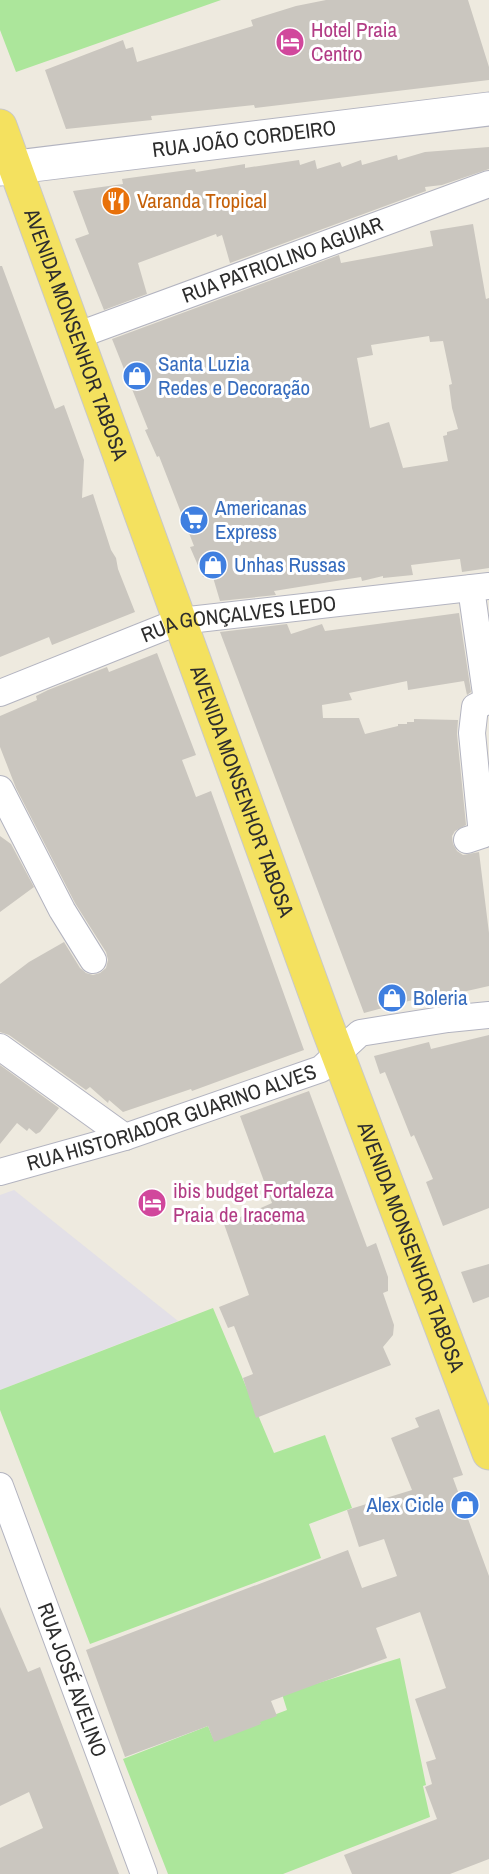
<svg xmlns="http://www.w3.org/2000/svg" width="489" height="1874" font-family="'Archivo Narrow',sans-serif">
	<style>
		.industrial { fill: #e3e0e7 }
		.green { fill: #ace69b }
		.building { fill: #cac6bf; fill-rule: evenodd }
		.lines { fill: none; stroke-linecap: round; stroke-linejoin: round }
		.minor-casing { stroke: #b3b4c0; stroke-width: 28 }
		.tertiary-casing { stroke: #b3b4c0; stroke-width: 35 }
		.primary-casing { stroke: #c8c8c8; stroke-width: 35 }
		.minor { stroke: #fff; stroke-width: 26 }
		.tertiary { stroke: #fff; stroke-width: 33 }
		.primary { stroke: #f4e15f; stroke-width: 33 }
		.labels { text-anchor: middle; stroke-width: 6; stroke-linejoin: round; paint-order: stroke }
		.hotel-label { font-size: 21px; fill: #b23c85; stroke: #fff; text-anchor: start }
		.street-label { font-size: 21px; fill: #2d2d2d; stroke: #fff }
		.food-label { font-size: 21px; fill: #c56008; stroke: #fff; text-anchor: start }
		.shop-label { font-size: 21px; fill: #366cbe; stroke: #fff; text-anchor: start }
	</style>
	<rect width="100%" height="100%" fill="#eeeadf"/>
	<path class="industrial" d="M14 1190 178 1321 0 1390V1195Z"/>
	<path class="green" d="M0 0H221L16 72 0 30Z
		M213 1308 274 1453 325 1435 352 1508 309 1524 321 1558 90 1644 0 1410V1390Z
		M400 1658 426 1785 423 1786 430 1817 283 1874H168L123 1759 208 1726 213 1738 287 1710 282 1694Z"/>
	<path class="building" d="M326 0H468L489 67V80L255 108 254 105 151 116 152 120 66 129 45 70 123 40 126 49 133 47 137 62 253 26 251 20 296 6Z
		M489 147V169L442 185 425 187 426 191 230 263 222 235 217 237 216 234 138 263 147 294 104 310 75 239 89 234 73 191 123 184 122 179 195 169 196 172 245 164V168L299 160 300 165 315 160 317 169 340 162 342 167 361 160 362 165 397 155 398 160 425 152Z
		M473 224 486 299 489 298V568L462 572 460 559 411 565 413 575 383 578V576L362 581 361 577 274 591 276 595 220 601 212 574 203 577 190 547 194 546 159 456 157 457 145 430 148 429 112 339 339 255 341 263 433 246 430 231ZM429 336 430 342 443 341 452 384 449 385 452 408 458 429 447 432V435L443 436 448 461 403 468 389 422 370 428 357 358 373 355 371 345Z
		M0 266H2L55 409 64 405 84 460 82 498 93 494 111 550 116 558 118 569 135 612 52 645 49 637 0 657Z
		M459 613 471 692 467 695 464 681 408 690 407 681 349 693 352 700 322 705 323 718H359L365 734 398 726V724H407V722H414V719L458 720 457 734 466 825 455 831 452 836 453 844 457 851 463 855 479 852 489 933V986L449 995 448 992 421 1000 420 998 364 1013 220 632 287 624 291 634 322 624 325 631Z
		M157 653 196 755 182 760 196 797 211 791 304 1050 192 1091 191 1089 123 1112 109 1100 108 1103 90 1087 86 1090 9 1035 0 1032V984L29 962 64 942 80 968 86 973 93 975 100 973 106 968 108 960 106 952 75 903 16 788 0 747V716L37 700 36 696 48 690 107 667 109 672Z
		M0 836 11 844 34 887 0 912Z
		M489 1035V1208L443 1226 426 1182 433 1179 414 1135 411 1137 385 1072 380 1074 374 1056 429 1042 431 1049Z
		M0 1065 59 1108 40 1132 36 1134 29 1128 27 1131 17 1123 0 1144Z
		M309 1091 367 1247 376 1243 388 1277V1291L383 1293 394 1325 393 1335 383 1347 391 1365 256 1418 243 1378 253 1374 234 1326 228 1328 219 1307 249 1295 224 1224 272 1203 240 1116Z
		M489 1264V1297L473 1303 461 1272Z
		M439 1409 463 1475 453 1478 489 1576V1859L450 1874H352L344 1855 437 1819 425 1787 432 1784 426 1762 436 1759 415 1699 446 1688 420 1612 376 1628 387 1658 271 1701 277 1716 260 1722 261 1724 214 1742 208 1726 125 1757 86 1650 348 1550 362 1588 397 1576 384 1539 359 1547 347 1510 412 1490 391 1438 419 1427 415 1418Z
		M0 1607 28 1672 40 1667 119 1874H0V1848L43 1828 29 1792 0 1806Z"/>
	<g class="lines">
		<g class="minor-casing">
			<g id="minor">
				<path id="s1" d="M76 336 489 184"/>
				<path id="s2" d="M0 693 180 621 489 586"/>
				<path d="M0 789 62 910 93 960"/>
				<path d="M467 840 482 835 472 733 475 707 487 701 471 588"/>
				<path d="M0 1047 125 1137"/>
				<path id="s3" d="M0 1172 125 1137 321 1069 360 1033 448 1019 489 1015"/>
				<path id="s4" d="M0 1486 144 1874"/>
			</g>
		</g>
		<g class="tertiary-casing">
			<g id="tertiary">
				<path id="s5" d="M0 169 489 109"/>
			</g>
		</g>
		<g class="primary-casing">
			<g id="primary">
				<path id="s6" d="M0 126 326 1023 489 1453"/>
			</g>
		</g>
		<use href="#minor" class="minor"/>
		<use href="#tertiary" class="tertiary"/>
		<use href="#primary" class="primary"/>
	</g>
	<defs>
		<g id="hotel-disc" transform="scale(1.5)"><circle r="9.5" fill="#d1479c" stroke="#fff"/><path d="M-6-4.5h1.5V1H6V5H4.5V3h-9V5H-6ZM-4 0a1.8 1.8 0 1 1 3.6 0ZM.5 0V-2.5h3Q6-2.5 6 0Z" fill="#fff"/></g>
		<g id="restaurant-disc" transform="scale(1.5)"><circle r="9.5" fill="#e8710a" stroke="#fff"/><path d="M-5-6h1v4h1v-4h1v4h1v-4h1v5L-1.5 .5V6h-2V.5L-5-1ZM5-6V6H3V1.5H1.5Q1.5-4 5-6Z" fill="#fff"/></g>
		<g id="shop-disc" transform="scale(1.5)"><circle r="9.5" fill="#3f7fe0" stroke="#fff"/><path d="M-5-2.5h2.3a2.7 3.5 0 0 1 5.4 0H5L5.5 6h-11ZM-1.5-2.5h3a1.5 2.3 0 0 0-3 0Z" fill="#fff"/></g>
		<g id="supermarket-disc" transform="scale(1.5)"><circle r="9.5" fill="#3f7fe0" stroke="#fff"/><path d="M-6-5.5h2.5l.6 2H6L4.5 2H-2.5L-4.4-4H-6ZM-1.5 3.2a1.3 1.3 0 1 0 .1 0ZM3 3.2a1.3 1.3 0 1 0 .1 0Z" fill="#fff"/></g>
	</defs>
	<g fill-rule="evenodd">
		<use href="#hotel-disc" x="290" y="42"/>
		<use href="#restaurant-disc" x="116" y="201"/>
		<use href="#shop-disc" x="137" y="376"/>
		<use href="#supermarket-disc" x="194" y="520"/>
		<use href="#shop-disc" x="213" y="565"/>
		<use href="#shop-disc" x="392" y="998"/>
		<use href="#hotel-disc" x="152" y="1203"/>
		<use href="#shop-disc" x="465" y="1505"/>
	</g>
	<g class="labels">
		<g class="hotel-label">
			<text x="311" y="37">Hotel Praia<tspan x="311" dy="24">Centro</tspan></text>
			<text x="173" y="1198">ibis budget Fortaleza<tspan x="173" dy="24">Praia de Iracema</tspan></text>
		</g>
		<g class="street-label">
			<text dy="7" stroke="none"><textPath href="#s5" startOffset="246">RUA JOÃO CORDEIRO</textPath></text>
			<text dy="7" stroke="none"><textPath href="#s1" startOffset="220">RUA PATRIOLINO AGUIAR</textPath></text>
			<text dy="7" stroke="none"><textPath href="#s6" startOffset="222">AVENIDA MONSENHOR TABOSA</textPath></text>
			<text dy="7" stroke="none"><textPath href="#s2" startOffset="252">RUA GONÇALVES LEDO</textPath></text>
			<text dy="7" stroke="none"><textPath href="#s6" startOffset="708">AVENIDA MONSENHOR TABOSA</textPath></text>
			<text dy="7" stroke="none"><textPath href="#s3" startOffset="180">RUA HISTORIADOR GUARINO ALVES</textPath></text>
			<text dy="7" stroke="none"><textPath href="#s6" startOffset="1194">AVENIDA MONSENHOR TABOSA</textPath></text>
			<text dy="7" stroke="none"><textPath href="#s4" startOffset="207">RUA JOSÉ AVELINO</textPath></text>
		</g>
		<g class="food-label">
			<text x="137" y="208">Varanda Tropical</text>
		</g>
		<g class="shop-label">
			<text x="158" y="371">Santa Luzia<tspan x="158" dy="24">Redes e Decoração</tspan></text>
			<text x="215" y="515">Americanas<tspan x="215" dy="24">Express</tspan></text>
			<text x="234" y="572">Unhas Russas</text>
			<text x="413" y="1005">Boleria</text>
			<text x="444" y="1512" text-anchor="end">Alex Cicle</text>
		</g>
	</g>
</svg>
